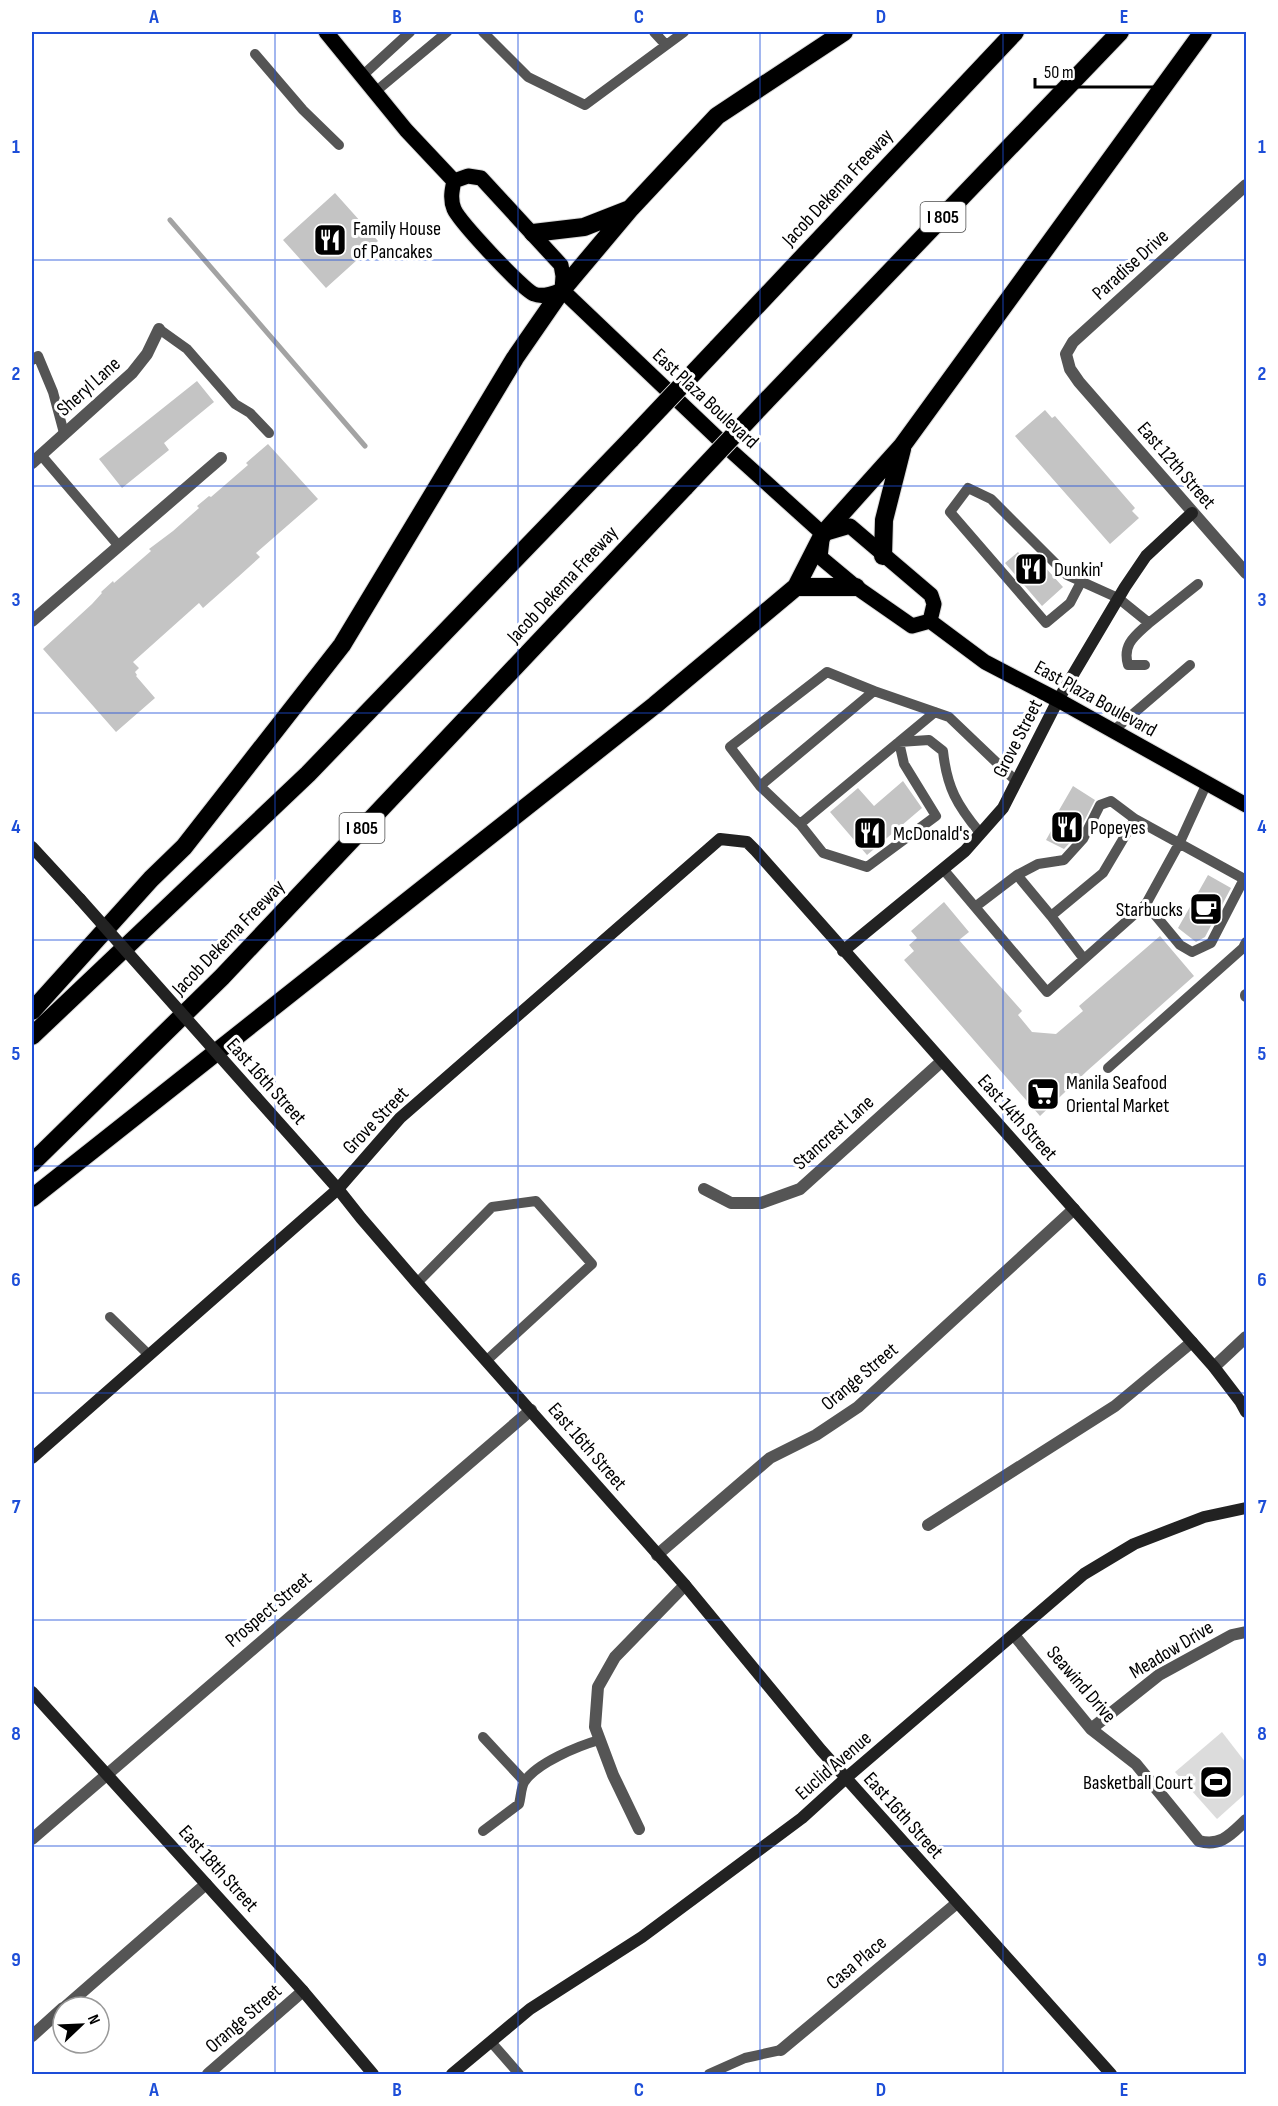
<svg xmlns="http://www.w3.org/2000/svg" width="1278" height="2106" font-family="'Sofia Sans Condensed',sans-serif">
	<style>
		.green { fill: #dcdcdc }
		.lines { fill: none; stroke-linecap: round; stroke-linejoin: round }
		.stream { stroke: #a3a3a3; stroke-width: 5 }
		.building { fill: #c4c4c4 }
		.primary-casing { stroke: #dbdbdb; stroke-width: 17 }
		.highway-casing { stroke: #dbdbdb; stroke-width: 20 }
		.lane { stroke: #555; stroke-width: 10 }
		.street { stroke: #555; stroke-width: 12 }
		.secondary { stroke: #222; stroke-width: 12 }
		.primary { stroke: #000; stroke-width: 15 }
		.highway { stroke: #000; stroke-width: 18 }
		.highway-bridge-casing { stroke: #dbdbdb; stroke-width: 20; stroke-linecap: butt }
		.secondary-bridge { stroke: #222; stroke-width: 12 }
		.highway-bridge { stroke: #000; stroke-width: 18 }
		.grid { fill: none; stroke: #1d4ed8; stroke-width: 1.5; stroke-opacity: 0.55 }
		.labels { text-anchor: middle; stroke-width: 6; stroke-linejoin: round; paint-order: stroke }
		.shield { fill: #fff; stroke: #4c4c4c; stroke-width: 1.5 }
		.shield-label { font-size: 18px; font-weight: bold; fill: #000 }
		.street-label { font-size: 20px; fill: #000; stroke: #fff }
		.poi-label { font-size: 20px; fill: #000; stroke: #fff; text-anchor: start }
		.neatline { fill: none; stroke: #1d4ed8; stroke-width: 2 }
		.grid-label { font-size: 20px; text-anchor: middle; font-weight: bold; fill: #1d4ed8 }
	</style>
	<rect width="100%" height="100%" fill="#fff"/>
	<path class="green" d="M1222 1732 1246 1763V1793L1217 1819 1175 1772Z"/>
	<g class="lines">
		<path class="stream" d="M170 220 365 446"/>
	</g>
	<path class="building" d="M335 193 378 241 326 288 283 240Z
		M197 381 214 402 164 443 169 450 122 488 99 459Z
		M1045 410 1052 418 1055 416 1135 508 1132 511 1139 518 1110 544 1015 436Z
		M268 444 318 499 256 553 260 557 238 577 203 608 199 603 133 662 139 668 135 672 137 675 136 676 155 698 116 732 43 649 92 604 102 593 101 592 113 581 114 583 151 551 149 549 173 531 199 508 197 506 209 496 211 497 248 465 246 463Z
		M1018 552 1025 560 1033 554 1063 587 1042 606 1005 563Z
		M903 781 922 808 867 855 830 812 858 788 874 806Z
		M1073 786 1095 800 1077 835 1064 849 1046 840 1061 813 1058 812Z
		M1208 875 1231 888 1205 937 1196 942 1178 928Z
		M944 902 969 932 959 940 1022 1011 1018 1015 1032 1032 1056 1034 1083 1011 1079 1006 1160 936 1194 976 1087 1071 1040 1116 904 960 914 951 909 945 917 938 911 931Z"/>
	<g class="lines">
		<g class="primary-casing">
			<path id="primary" d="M326 32 406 130 454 181
				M454 181C452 190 450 199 454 209 459 221 523 290 534 294 543 298 554 293 562 290
				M454 181 468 176 481 178 561 265 563 276 562 290
				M562 290 730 450 823 534
				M823 534 850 526 931 595 934 604 930 621
				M822 540 820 557 856 587 912 626 930 621
				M930 621 985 662 1058 700 1246 805"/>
		</g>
		<g class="highway-casing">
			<path id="highway" d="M533 233 584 227 630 209
				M717 348 1015 32
				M765 402 1120 32
				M883 556 884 520 902 449
				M796 587H856
				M32 1011 151 879 184 847 342 645 515 358 562 290 631 208 717 116 844 32
				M32 1036 308 774 631 439
				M32 1163 222 977 685 487
				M32 1198 655 705 796 587 823 534 902 446 1203 32"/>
		</g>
		<path class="lane" d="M483 32 528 77 585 105 684 32
			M654 32 666 45
			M255 54 303 110 339 145
			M362 76 410 32
			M375 92 447 32
			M159 329 187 349 235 404 250 413 269 433
			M32 360 38 356 53 392 64 433
			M41 455 118 545
			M1081 582 1070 603 1046 623 950 512 968 488 991 499 1067 575 1118 598 1149 623 1198 584
			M1145 665H1128C1122 644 1135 636 1149 623
			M935 712 800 824 760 786 874 691 949 717 1017 782
			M1113 731 1190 665
			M760 786 730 747 827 672 874 691
			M800 824 823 853 867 867 936 816 904 764 899 742 929 740 943 751C947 788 957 805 980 833
			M943 869 1047 992 1146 904 1180 842 1207 783
			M1017 875 1038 864 1064 860 1083 839 1100 805 1111 801 1135 819 1246 880
			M1146 904 1180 945 1192 952 1211 943 1244 879
			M975 907 1017 875 1051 916
			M1084 959 1051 916 1103 873 1135 819
			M1108 1068 1243 948 1246 942
			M417 1283 492 1207 536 1201 592 1264 486 1361
			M110 1317 149 1355
			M483 1737 524 1781
			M483 1831 519 1804C521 1797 521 1786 525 1781 537 1763 578 1746 599 1740
			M491 2042 519 2074
			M709 2074 745 2058 781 2050"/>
		<path class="street" d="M1246 185 1073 342 1066 354 1070 369 1079 382 1246 573
			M32 463 132 373 147 354 159 329
			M32 621 221 458
			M1246 995V996
			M704 1189 731 1203H761L800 1189 942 1061
			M1214 1367 1246 1337
			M928 1525 1115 1406 1192 1342
			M657 1555 770 1458 816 1435 858 1407 1074 1209
			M1014 1635 1091 1729 1136 1764 1199 1841C1221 1847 1231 1834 1246 1820
			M1091 1729 1159 1675 1232 1635 1246 1632
			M639 1829 613 1775 595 1727 598 1687 615 1657 685 1585
			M32 1839 531 1410
			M65 2007 206 1884
			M32 2036 63 2008
			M781 2050 957 1903
			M208 2074 303 1991"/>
		<path class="secondary" d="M32 847 80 899
			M843 951 965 851 1003 808 1058 700 1125 587 1146 556 1192 513
			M256 1097 338 1189 361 1218 417 1283 685 1585 821 1750 1111 2074
			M32 1458 338 1189 400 1118 720 839 747 842 756 851 1214 1367 1240 1401 1246 1412
			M32 1692 303 1991 373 2074
			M452 2074 530 2009 642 1937 802 1818 846 1778 1084 1574 1134 1544 1204 1517 1246 1508"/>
		<use href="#primary" class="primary"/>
		<use href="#highway" class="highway"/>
		<g class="highway-bridge-casing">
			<path id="highway-bridge" d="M631 439 717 348
				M685 487 765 402"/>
		</g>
		<path class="secondary-bridge" d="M80 899 256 1097"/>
		<use href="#highway-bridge" class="highway-bridge"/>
	</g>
	<path class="grid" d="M275 32V2074M518 32V2074M760 32V2074M1003 32V2074M32 260H1246M32 486H1246M32 713H1246M32 940H1246M32 1166H1246M32 1393H1246M32 1620H1246M32 1846H1246"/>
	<defs>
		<g id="restaurant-square" transform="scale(1.725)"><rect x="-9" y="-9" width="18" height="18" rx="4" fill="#000" stroke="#fff"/><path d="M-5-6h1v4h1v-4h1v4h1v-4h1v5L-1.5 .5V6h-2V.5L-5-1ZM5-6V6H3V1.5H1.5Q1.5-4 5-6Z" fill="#fff"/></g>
		<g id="cafe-square" transform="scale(1.725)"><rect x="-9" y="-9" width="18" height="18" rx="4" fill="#000" stroke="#fff"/><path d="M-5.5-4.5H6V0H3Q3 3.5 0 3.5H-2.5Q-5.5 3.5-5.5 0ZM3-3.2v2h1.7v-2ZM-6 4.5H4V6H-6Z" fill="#fff"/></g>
		<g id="supermarket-square" transform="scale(1.725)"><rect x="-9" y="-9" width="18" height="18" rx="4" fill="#000" stroke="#fff"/><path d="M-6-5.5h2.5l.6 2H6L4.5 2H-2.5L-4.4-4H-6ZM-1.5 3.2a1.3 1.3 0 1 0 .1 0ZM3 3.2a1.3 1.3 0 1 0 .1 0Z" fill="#fff"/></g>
		<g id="stadium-square" transform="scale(1.725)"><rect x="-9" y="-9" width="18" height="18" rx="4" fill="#000" stroke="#fff"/><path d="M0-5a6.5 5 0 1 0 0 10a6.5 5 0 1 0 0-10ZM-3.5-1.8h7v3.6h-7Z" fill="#fff"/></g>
	</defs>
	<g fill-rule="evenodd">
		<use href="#restaurant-square" x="330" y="240"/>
		<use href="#restaurant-square" x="1031" y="569"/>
		<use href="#restaurant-square" x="1067" y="827"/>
		<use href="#restaurant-square" x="870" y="833"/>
		<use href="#cafe-square" x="1206" y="909"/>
		<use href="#supermarket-square" x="1043" y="1094"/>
		<use href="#stadium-square" x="1216" y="1782"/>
	</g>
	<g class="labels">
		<g class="shield">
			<rect x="920.5" y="202" width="45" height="30" rx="4.5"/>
			<rect x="339.5" y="813" width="45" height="30" rx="4.5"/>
		</g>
		<g class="shield-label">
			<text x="943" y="223">I 805</text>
			<text x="362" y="834">I 805</text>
		</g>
		<g class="street-label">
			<text transform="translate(837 187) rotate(-47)" y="7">Jacob Dekema Freeway</text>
			<text transform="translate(1130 264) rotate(-42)" y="7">Paradise Drive</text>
			<text transform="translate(88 386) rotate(-42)" y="7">Sheryl Lane</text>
			<text transform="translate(706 398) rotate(43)" y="7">East Plaza Boulevard</text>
			<text transform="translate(1177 465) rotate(49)" y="7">East 12th Street</text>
			<text transform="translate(562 584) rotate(-47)" y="7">Jacob Dekema Freeway</text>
			<text transform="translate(1096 698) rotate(29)" y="7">East Plaza Boulevard</text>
			<text transform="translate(1017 738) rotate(-63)" y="7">Grove Street</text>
			<text transform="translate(228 937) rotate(-46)" y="7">Jacob Dekema Freeway</text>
			<text transform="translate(267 1081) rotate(48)" y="7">East 16th Street</text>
			<text transform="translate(1018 1117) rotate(48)" y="7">East 14th Street</text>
			<text transform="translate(375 1120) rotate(-46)" y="7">Grove Street</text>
			<text transform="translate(833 1132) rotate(-42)" y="7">Stancrest Lane</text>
			<text transform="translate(859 1376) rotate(-40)" y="7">Orange Street</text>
			<text transform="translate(588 1446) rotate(49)" y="7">East 16th Street</text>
			<text transform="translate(268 1609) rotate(-40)" y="7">Prospect Street</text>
			<text transform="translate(1171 1649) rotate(-31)" y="7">Meadow Drive</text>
			<text transform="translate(1082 1684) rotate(49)" y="7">Seawind Drive</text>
			<text transform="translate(833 1765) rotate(-41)" y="7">Euclid Avenue</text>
			<text transform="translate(904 1815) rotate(48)" y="7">East 16th Street</text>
			<text transform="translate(219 1868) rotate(48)" y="7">East 18th Street</text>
			<text transform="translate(856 1962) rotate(-40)" y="7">Casa Place</text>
			<text transform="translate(243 2018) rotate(-41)" y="7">Orange Street</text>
		</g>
		<g class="poi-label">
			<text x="353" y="235">Family House<tspan x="353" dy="23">of Pancakes</tspan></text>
			<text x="1054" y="576">Dunkin'</text>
			<text x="1090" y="834">Popeyes</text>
			<text x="893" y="840">McDonald's</text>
			<text x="1183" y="916" text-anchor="end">Starbucks</text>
			<text x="1066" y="1089">Manila Seafood<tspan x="1066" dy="23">Oriental Market</tspan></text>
			<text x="1193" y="1789" text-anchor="end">Basketball Court</text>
		</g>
	</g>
	<rect width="1278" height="2106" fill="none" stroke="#ffffff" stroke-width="66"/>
	<g transform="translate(81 2025) rotate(67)"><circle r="28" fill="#ffffff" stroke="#999999" stroke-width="1.5"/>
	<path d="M0-4.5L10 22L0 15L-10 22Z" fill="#000000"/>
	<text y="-9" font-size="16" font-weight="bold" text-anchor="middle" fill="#000000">N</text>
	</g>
	<path d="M1035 78v9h135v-9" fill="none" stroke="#000000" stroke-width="3"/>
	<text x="1044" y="78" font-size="18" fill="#000000" stroke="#ffffff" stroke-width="4.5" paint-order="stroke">50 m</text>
	<rect x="33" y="33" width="1212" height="2040" class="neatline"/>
	<g class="grid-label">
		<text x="154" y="23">A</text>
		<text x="397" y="23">B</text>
		<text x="639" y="23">C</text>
		<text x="881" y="23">D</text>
		<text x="1124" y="23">E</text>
		<text x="16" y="153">1</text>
		<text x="1262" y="153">1</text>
		<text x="16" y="380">2</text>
		<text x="1262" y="380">2</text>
		<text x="16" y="606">3</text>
		<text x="1262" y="606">3</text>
		<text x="16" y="833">4</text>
		<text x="1262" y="833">4</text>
		<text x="16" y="1060">5</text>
		<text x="1262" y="1060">5</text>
		<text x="16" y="1286">6</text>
		<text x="1262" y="1286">6</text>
		<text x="16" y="1513">7</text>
		<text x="1262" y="1513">7</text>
		<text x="16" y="1740">8</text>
		<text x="1262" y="1740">8</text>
		<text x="16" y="1966">9</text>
		<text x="1262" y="1966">9</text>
		<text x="154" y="2096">A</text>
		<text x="397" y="2096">B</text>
		<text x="639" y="2096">C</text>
		<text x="881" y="2096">D</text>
		<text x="1124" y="2096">E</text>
	</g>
</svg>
